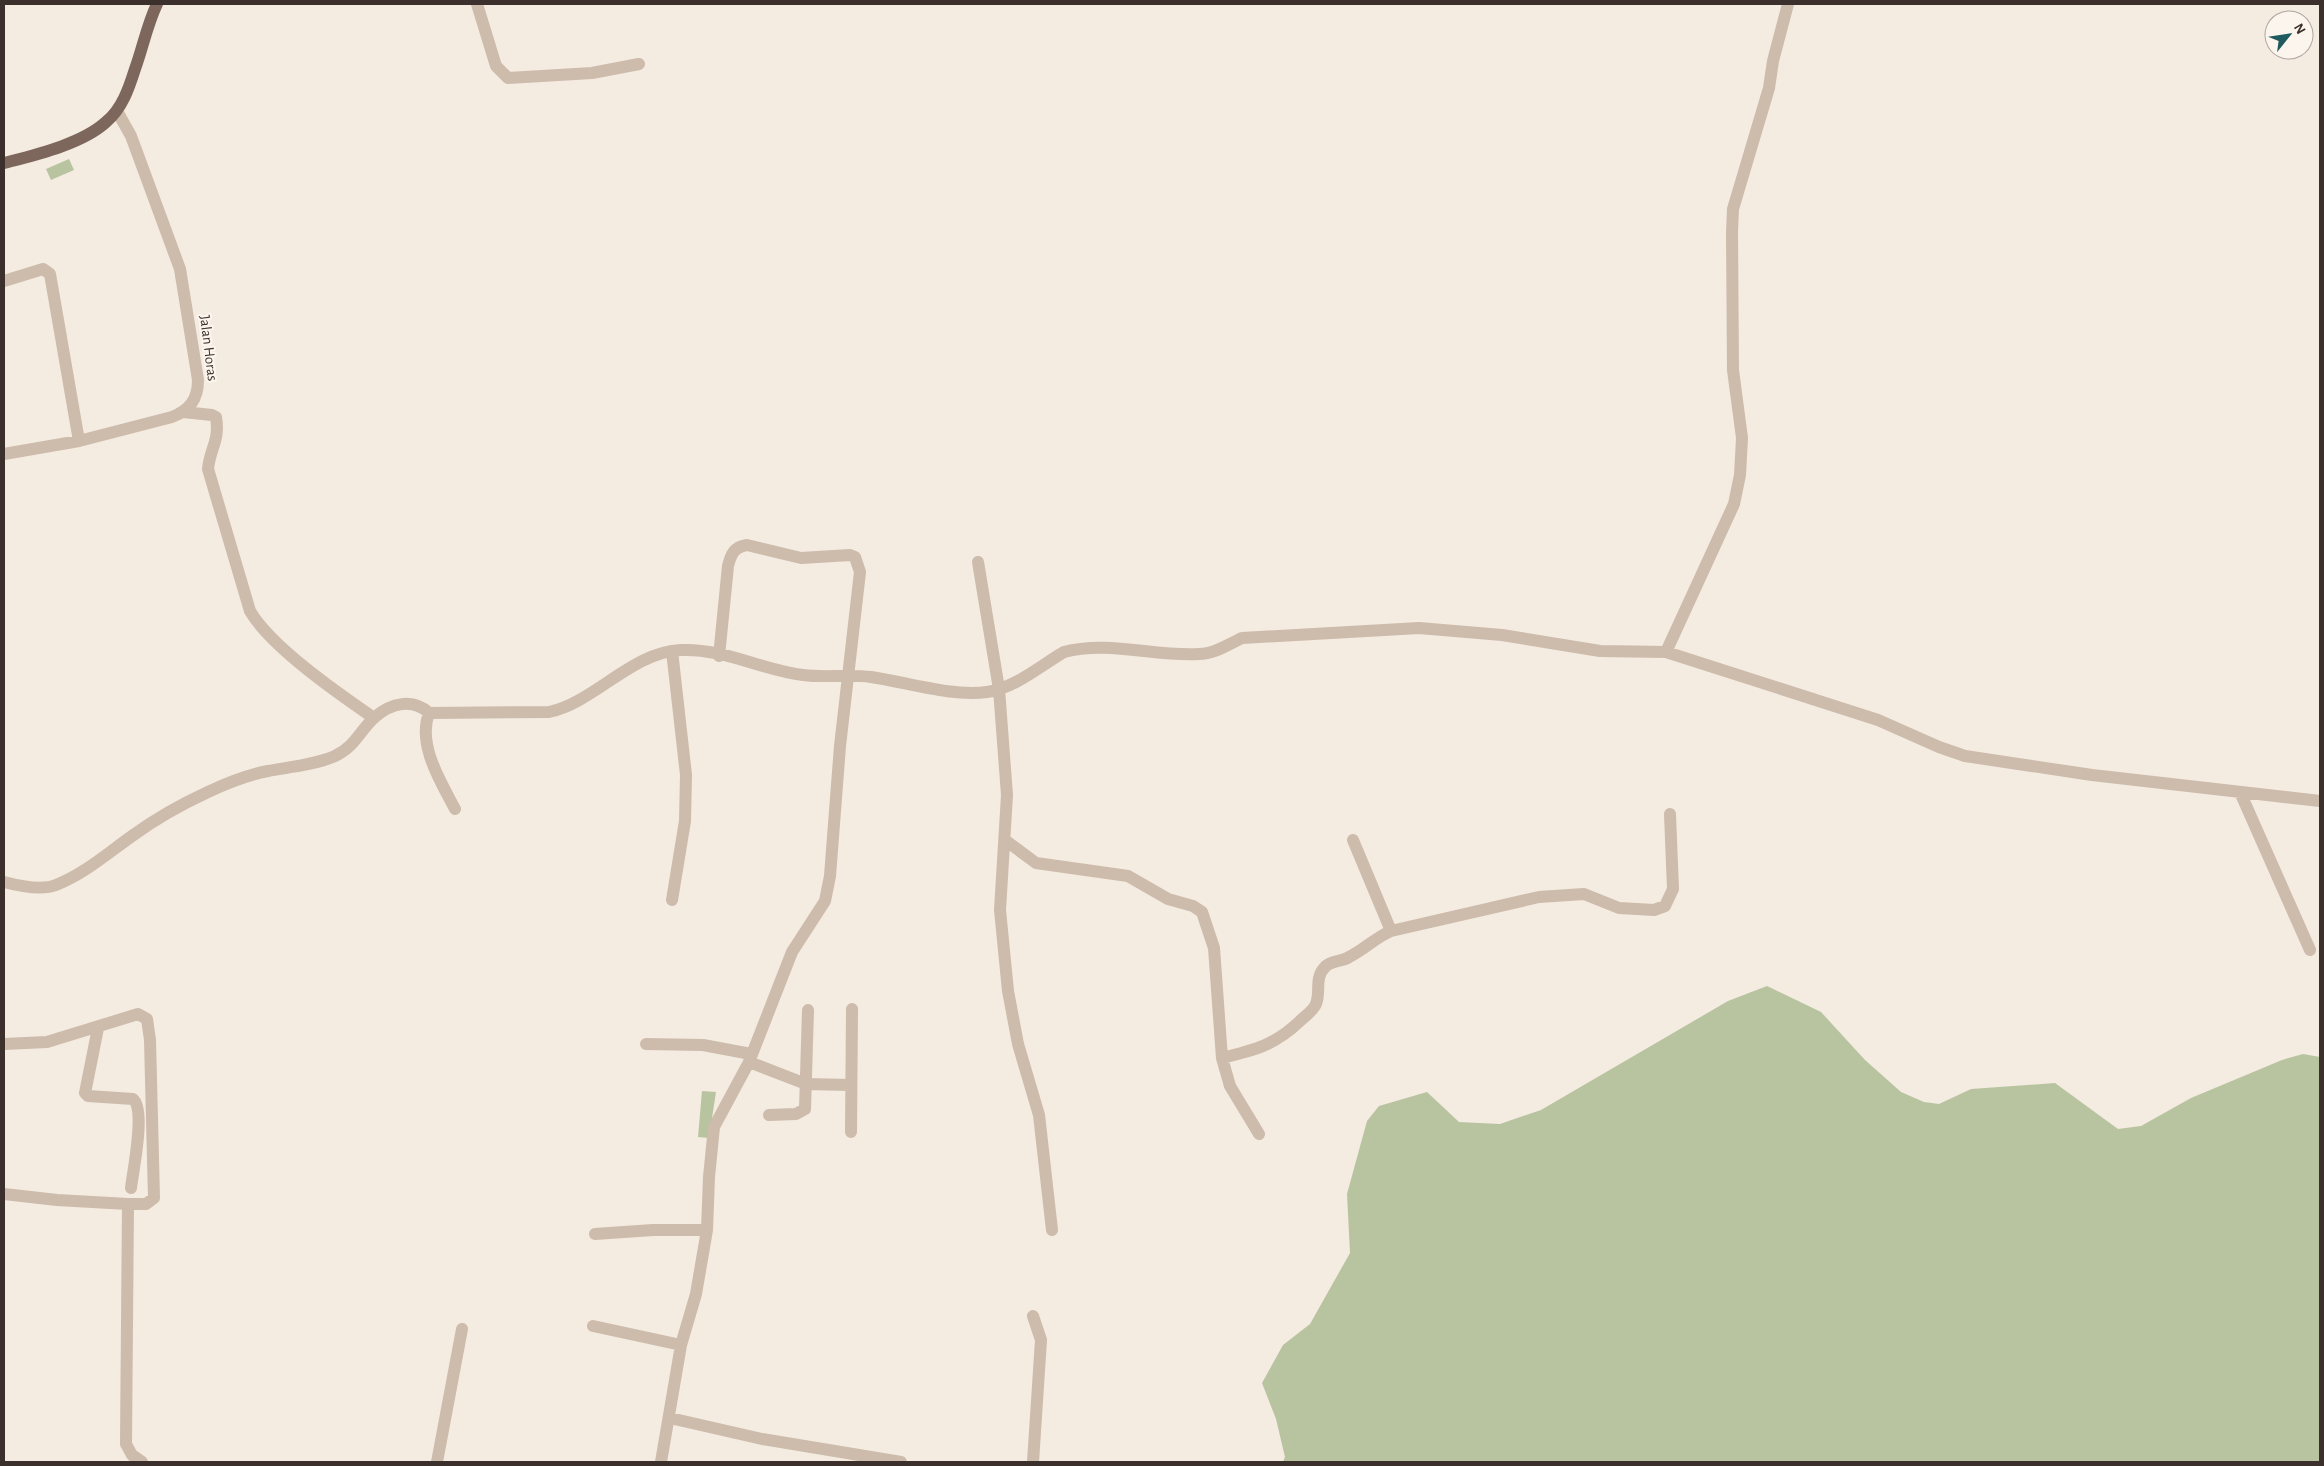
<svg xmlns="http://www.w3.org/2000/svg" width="2324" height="1466" font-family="'Alegreya Sans',sans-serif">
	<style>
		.green { fill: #b8c4a0 }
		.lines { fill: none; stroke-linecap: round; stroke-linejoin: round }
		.minor { stroke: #cdbbac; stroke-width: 12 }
		.major { stroke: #7d675c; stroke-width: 12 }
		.labels { text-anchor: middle; stroke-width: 4.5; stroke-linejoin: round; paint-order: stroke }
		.street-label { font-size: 15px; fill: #3b302b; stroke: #fbf5ee }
	</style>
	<rect width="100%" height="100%" fill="#f4ebe1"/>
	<path class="green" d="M69 159 74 170 51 180 46 169Z
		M1767 986 1821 1012 1865 1060 1901 1092 1924 1102 1939 1104 1971 1089 2055 1083 2118 1129 2141 1126 2191 1098 2282 1060 2303 1054 2320 1057V1462H1283L1285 1457 1276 1419 1262 1383 1283 1345 1310 1324 1350 1253 1347 1194 1367 1121 1379 1106 1427 1092 1459 1122 1500 1124 1541 1110 1728 1001Z
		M702 1091 716 1092 709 1138 698 1137Z"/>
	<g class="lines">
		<path class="minor" d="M477 4 496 66 508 78 592 73 639 64
			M4 281 43 269 50 274 79 441
			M183 412 212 415 216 417C220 441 210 448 208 469L250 611C271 647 339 694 374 718
			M4 454 79 441 172 417C190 410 198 399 198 380L180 269 131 136 117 111
			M978 562 999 689 1007 795 1000 910 1008 991 1018 1044 1039 1115 1052 1230
			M672 651 686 775 685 821 672 900
			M1666 652 1734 504 1740 475 1742 438 1733 370 1732 232 1733 209 1769 88 1773 61 1788 4
			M429 713C417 745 441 782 455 809
			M2240 792 2310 950
			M1005 840 1036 863 1128 876 1168 899 1193 906 1202 912 1214 948 1222 1058 1230 1086 1259 1134
			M4 882C19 886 41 891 56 885 84 874 108 853 132 836 154 820 184 803 208 792 227 783 247 775 268 771 290 767 314 765 335 756 356 746 360 730 375 717 391 703 413 698 429 713L549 712C595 702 632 652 681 650 723 648 762 670 803 675 825 678 849 674 871 677 906 682 952 697 987 692 1015 688 1040 666 1064 652 1108 640 1155 657 1199 654 1214 654 1229 644 1242 638L1419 628 1502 635 1600 651 1666 652 1878 720 1939 747 1965 756 2092 775 2320 801
			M1391 931 1539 897 1584 894 1619 908 1654 910 1665 906 1673 889 1670 814
			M98 1028 85 1093 88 1096 133 1099C146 1110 133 1170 131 1188
			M4 1044 47 1042 138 1014 147 1019 150 1040 154 1198 146 1204H128L57 1200 4 1194
			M646 1044 703 1045 751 1054
			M1222 1058C1255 1050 1275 1045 1300 1021 1305 1016 1313 1011 1316 1004 1321 992 1314 978 1325 967 1331 960 1342 962 1349 957 1364 950 1376 937 1391 931L1353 840
			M749 1062 806 1084 851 1085
			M769 1115 796 1114 805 1109 808 1010
			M851 1132 852 1009
			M128 1204 126 1444 132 1455 142 1462
			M595 1234 653 1230H707
			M593 1326 681 1345
			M670 1418 762 1439 901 1462
			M437 1462 462 1329
			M661 1462 681 1345 696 1294 707 1230 709 1177 714 1127 749 1062 792 952 825 901 830 876 840 746 860 572 855 557 850 555 801 558 747 545C734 547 731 554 728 566L719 656
			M1033 1462 1041 1340 1033 1316"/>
		<path class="major" d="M4 163C35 155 82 144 106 122 122 109 129 88 135 69 143 47 147 25 157 4"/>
	</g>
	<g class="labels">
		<g class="street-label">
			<text transform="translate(209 348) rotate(83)" y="5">Jalan Horas</text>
		</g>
	</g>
	<rect width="2324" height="1466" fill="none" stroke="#3b302b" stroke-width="10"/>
	<g transform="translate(2289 35) rotate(60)"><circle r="24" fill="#fbf5ee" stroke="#aea6a0"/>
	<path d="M0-4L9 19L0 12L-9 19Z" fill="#1f5a5e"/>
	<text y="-8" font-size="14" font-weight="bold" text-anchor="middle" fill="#3b302b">N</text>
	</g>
</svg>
